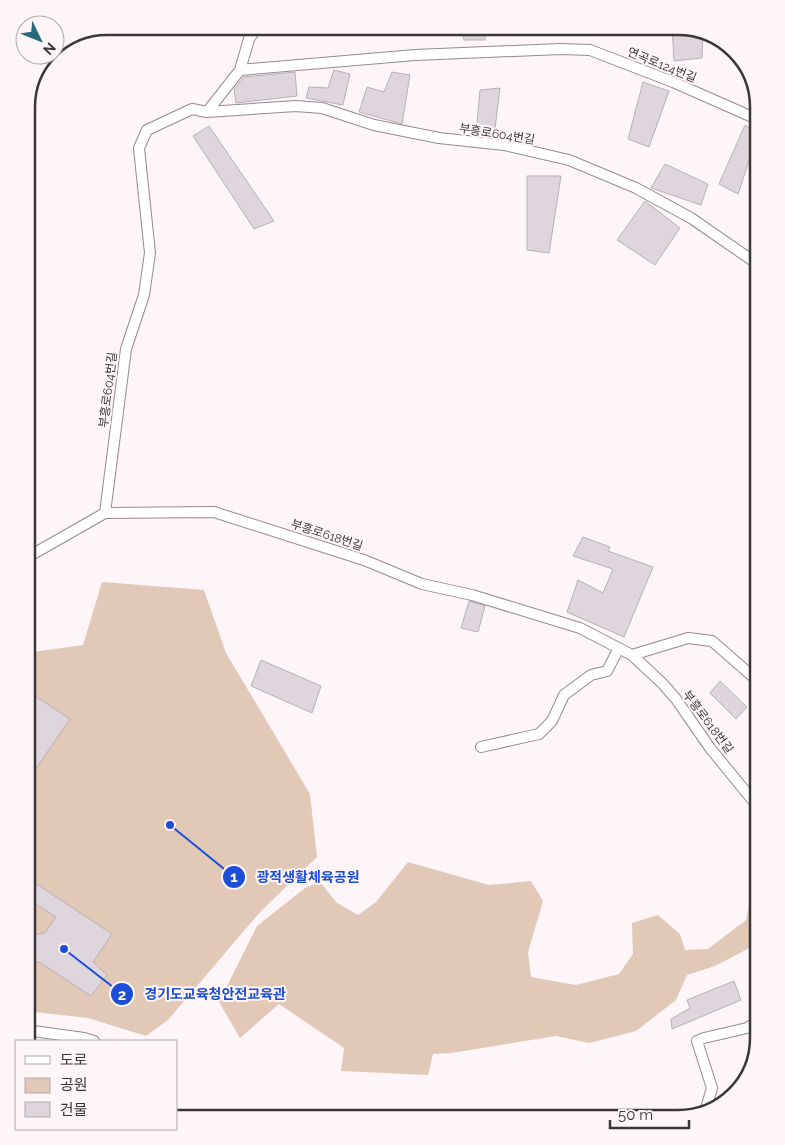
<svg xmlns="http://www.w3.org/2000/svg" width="785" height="1145" font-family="Raleway,'Noto Sans KR',sans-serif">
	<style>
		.green { fill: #e2c8b7 }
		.building { fill: #dfd5dd; stroke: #b9afb7 }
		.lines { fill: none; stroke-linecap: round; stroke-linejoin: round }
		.minor-casing { stroke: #968a8d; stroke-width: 12 }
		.minor { stroke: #fff; stroke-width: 10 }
		.labels { text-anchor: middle; stroke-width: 4; stroke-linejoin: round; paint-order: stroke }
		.street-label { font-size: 12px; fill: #3b3637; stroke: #fef5f8 }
		.rim { fill: none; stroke: #3b3637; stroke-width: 2.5 }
		.leader { fill: none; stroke: #1d4ed8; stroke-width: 2 }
		.callout-dot { fill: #1d4ed8; stroke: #fef5f8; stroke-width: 2 }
		.mark-label { font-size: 15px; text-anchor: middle; font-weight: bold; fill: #fff }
		.callout-label { font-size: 14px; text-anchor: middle; font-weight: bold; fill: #1d4ed8; stroke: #fef5f8; stroke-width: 4; stroke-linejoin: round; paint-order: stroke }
	</style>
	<rect width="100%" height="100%" fill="#fef5f8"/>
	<path class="green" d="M102 582 204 590 226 653 310 794 317 857 261 911 168 1020 146 1036 88 1018 26 1011V653L83 645Z
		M408 862 489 885 531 881 543 901 528 952 531 977 576 985 619 974 633 954 632 923 658 915 680 934 685 950 708 949 746 920 753 887 759 876V943L715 966 687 975 676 1000 636 1031 589 1043 556 1036 451 1053 433 1054 428 1075 341 1071 344 1048 279 1004 240 1038 219 1002 257 926 305 888 320 882 337 903 358 915 376 902Z"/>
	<path class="building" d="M462 26H484L485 40H464Z
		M672 26H683L703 32 702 58 674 61Z
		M334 70 350 74 343 105 306 98 309 87 328 88Z
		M295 72 297 96 236 103 234 89 244 77Z
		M392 72 410 75 402 124 359 112 367 87 384 92Z
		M643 82 669 91 649 147 628 139Z
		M500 88 494 137 476 135 480 90Z
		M745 125 758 134 738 194 719 184Z
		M209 126 274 221 254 229 193 136Z
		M665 164 708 184 701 205 651 188Z
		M527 176H561L549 253 527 250Z
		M645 201 680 228 655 265 617 240Z
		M583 537 610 547 608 551 653 567 624 637 567 612 578 580 603 593 613 569 573 556Z
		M469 601 485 606 478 632 461 628Z
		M261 660 321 686 312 713 251 686Z
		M720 681 747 707 736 719 710 693Z
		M26 690 70 719 26 783Z
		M26 877 112 934 93 962 107 975 91 996 39 962 26 964V936L45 933 56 917 26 898Z
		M734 981 741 1000 672 1029 671 1019 690 1008 687 1000Z"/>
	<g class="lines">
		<g class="minor-casing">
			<path id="minor" d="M240 70 415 55 561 49 590 50 673 82 759 120
				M207 112 240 70 249 39 258 26
				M105 513 126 349 144 295 150 253 139 148 147 130 192 109 207 112 296 106 322 108 374 125 439 138 504 145 569 160 636 188 691 218 759 265
				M26 558 105 513 214 512 364 560 422 584 472 595 580 628 632 655 663 684 676 699 710 748 759 808
				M632 655 688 638 712 641 759 682
				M481 747 539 734 552 721 564 695 591 675 607 671 619 648
				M26 1030 84 1038 94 1041
				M705 1112 712 1088 697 1041 704 1038 747 1028 759 1021"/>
		</g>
		<use href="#minor" class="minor"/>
	</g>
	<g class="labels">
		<g class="street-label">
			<text transform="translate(662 65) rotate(22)" y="4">연곡로124번길</text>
			<text transform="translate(497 134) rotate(9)" y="4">부흥로604번길</text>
			<text transform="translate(108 390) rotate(-83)" y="4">부흥로604번길</text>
			<text transform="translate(327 535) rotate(18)" y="4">부흥로618번길</text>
			<text transform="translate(708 722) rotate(53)" y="4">부흥로618번길</text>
		</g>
	</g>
	<path d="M0 0H785V1145H0ZM107 35H678A72 72 0 0 1 750 107V1038A72 72 0 0 1 678 1110H107A72 72 0 0 1 35 1038V107A72 72 0 0 1 107 35Z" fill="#fef5f8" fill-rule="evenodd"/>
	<path class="rim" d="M107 35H678A72 72 0 0 1 750 107V1038A72 72 0 0 1 678 1110H107A72 72 0 0 1 35 1038V107A72 72 0 0 1 107 35Z"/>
	<path class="leader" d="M170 825L234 877M64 949L122 994"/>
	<g class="callout-dot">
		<circle cx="170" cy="825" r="5"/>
		<circle cx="64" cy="949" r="5"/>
		<circle cx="234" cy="877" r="12"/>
		<circle cx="122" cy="994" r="12"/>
	</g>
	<g class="mark-label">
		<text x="234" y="882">1</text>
		<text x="122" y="1000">2</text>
	</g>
	<g class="callout-label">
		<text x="308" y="882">광적생활체육공원</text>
		<text x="215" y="999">경기도교육청안전교육관</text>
	</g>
	<rect x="15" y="1040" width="162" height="90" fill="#fef5f8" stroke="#b0a9ab"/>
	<rect x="25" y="1056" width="25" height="8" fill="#ffffff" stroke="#b0a9ab"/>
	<text x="60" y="1065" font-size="15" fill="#3b3637">도로</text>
	<rect x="25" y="1078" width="25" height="15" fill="#e2c8b7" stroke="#b0a9ab"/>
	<text x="60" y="1090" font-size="15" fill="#3b3637">공원</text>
	<rect x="25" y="1102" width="25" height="15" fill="#dfd5dd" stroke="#b0a9ab"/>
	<text x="60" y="1115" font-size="15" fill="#3b3637">건물</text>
	<g transform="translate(40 40) rotate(133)"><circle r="24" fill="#fef5f8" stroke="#b0a9ab"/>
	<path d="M0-4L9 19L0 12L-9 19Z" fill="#266b7b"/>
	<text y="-8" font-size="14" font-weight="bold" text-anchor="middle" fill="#3b3637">N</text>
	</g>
	<path d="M610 1120v8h79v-8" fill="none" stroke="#3b3637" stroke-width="2.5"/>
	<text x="618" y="1120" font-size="15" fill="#3b3637" stroke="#fef5f8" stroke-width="4" paint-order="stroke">50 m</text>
</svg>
